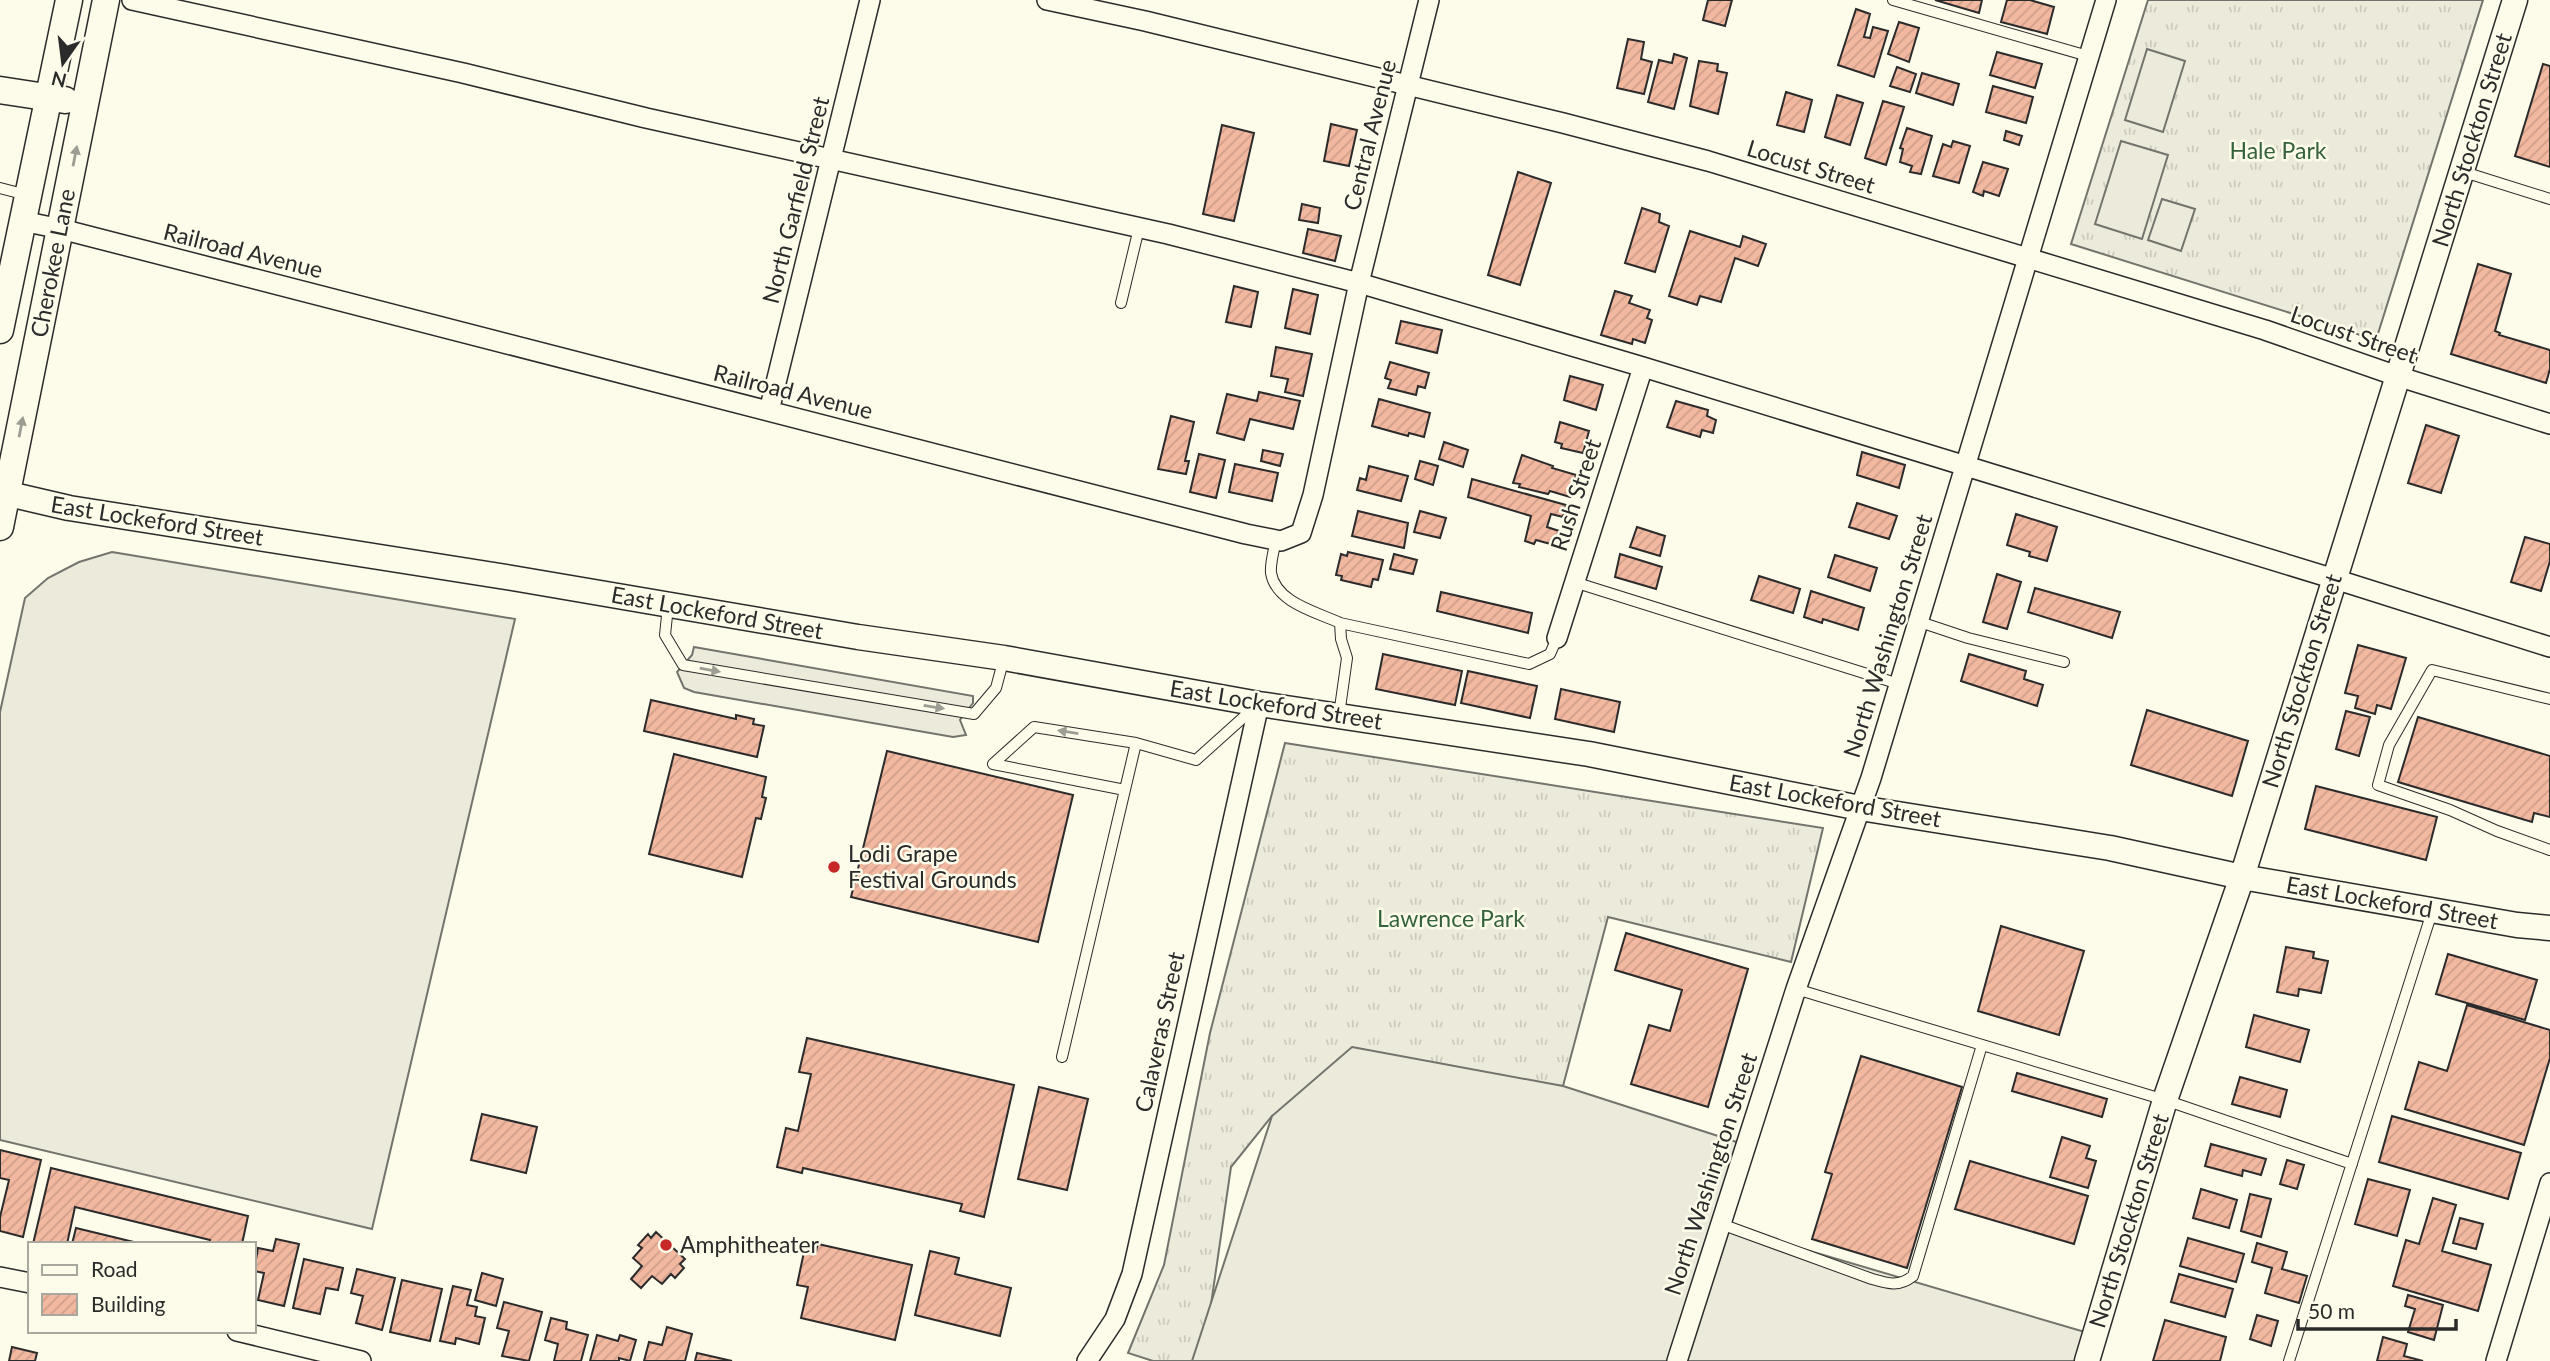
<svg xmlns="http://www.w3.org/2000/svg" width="2550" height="1361" font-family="Lato,sans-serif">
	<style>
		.grass { fill: url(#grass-tufts); stroke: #74746e; stroke-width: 2 }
		.pitch { fill: #ecebdb; stroke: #74746e; stroke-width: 2 }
		.parking { fill: #eceadb; stroke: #74746e; stroke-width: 2 }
		.building { fill: url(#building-hatch); stroke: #2b2b2b; stroke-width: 2 }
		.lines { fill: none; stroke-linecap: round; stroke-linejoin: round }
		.service-casing { stroke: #2b2b2b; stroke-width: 12 }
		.minor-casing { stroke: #2b2b2b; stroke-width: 22 }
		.tertiary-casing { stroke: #2b2b2b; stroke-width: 27 }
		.secondary-casing { stroke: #2b2b2b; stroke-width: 29 }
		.service { stroke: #fdfbea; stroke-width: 10 }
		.minor { stroke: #fdfbea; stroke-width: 19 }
		.tertiary { stroke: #fdfbea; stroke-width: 24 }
		.secondary { stroke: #fdfbea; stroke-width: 26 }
		.oneway { fill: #9e9d94 }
		.poi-dot { fill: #c62828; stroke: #fdfbea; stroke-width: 2.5 }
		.labels { text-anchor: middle; stroke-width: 5; stroke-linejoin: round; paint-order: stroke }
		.street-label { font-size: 23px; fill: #2b2b2b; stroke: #fdfbea }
		.park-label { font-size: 23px; fill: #34623c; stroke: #fdfbea }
		.poi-label { font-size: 23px; fill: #2b2b2b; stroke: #fdfbea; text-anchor: start }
	</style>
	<defs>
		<pattern id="grass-tufts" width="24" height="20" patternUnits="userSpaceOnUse" patternTransform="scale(1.75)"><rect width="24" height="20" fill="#ecebdb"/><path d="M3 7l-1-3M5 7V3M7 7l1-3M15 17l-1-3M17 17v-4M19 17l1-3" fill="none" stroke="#cbcabc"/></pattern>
		<pattern id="building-hatch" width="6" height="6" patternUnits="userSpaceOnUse" patternTransform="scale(1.75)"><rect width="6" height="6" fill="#f2b8a0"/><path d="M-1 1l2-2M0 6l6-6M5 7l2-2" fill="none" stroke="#d09e8a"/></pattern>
	</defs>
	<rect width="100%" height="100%" fill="#fdfbea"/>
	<path class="grass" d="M2148 0H2483L2376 340 2071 244Z
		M1285 743 1823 828 1791 962 1608 917 1563 1086 1526 1083 1272 1116 1231 1167 1208 1325 1193 1361H1153L1128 1353 1164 1265 1210 1033Z"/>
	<path class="pitch" d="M2147 49 2185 61 2163 132 2125 120Z
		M2121 141 2168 155 2142 239 2095 224Z
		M2162 199 2195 209 2181 251 2148 240Z
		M1352 1047 1563 1086 1746 1145 1725 1226 2095 1335 2087 1361H1192L1272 1116Z"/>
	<path class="parking" d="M112 552 515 619 372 1229 0 1140V712L25 598 48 578 79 562Z
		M694 647 973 696V703L960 720 966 735 953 737 694 692 684 688 677 672 692 655Z"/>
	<path class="building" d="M1708 0H1732L1725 26 1703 20Z
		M1935 0H1982L1979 13Z
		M2007 0H2030L2054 7 2047 34 2001 22Z
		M1856 9 1870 14 1864 37 1870 38 1873 27 1888 31 1874 77 1838 65Z
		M1899 22 1919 28 1909 62 1888 54Z
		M1628 39 1644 42 1641 59 1652 62 1644 94 1617 88Z
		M1997 52 2042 64 2035 88 1990 75Z
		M1674 54 1687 58 1674 109 1648 102 1659 60 1672 63Z
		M1699 61 1718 64 1717 71 1727 73 1718 114 1690 106Z
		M2543 64 2550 66V167L2515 156Z
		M1897 67 1916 74 1910 92 1890 86Z
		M1922 73 1959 84 1953 105 1916 93Z
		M1993 86 2033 97 2026 123 1986 112Z
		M1786 92 1812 100 1804 132 1777 125Z
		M1837 95 1863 103 1850 145 1825 137Z
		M1883 101 1904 107 1886 165 1865 158Z
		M1331 124 1357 130 1349 166 1324 161Z
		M1222 125 1254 133 1234 221 1203 214Z
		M1907 128 1932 136 1921 174 1910 172 1912 166 1900 162 1903 149 1900 148Z
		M2006 131 2022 136 2019 145 2004 140Z
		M1953 141 1970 146 1959 183 1933 176 1943 144 1951 147Z
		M1983 162 2008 169 1999 196 1984 191 1983 196 1973 192Z
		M1518 172 1551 183 1520 285 1488 275Z
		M1302 204 1320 208 1318 223 1299 220Z
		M1642 208 1660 214 1659 222 1669 226 1655 272 1625 263Z
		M1308 229 1341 236 1335 261 1303 253Z
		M1690 231 1740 247 1743 236 1766 244 1758 266 1735 258 1721 302 1700 296 1697 305 1669 296Z
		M2478 264 2511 274 2495 331 2500 333 2499 335 2550 350V369L2546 383 2451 354Z
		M1234 286 1258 292 1251 327 1226 322Z
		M1293 289 1318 295 1310 334 1285 328Z
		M1615 291 1632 296 1629 303 1650 310 1647 318 1652 320 1645 343 1633 339 1632 344 1601 335Z
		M1401 321 1442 330 1437 353 1396 343Z
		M1276 347 1312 354 1303 396 1285 392 1288 379 1271 376Z
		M1390 362 1429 373 1425 388 1418 386 1416 395 1388 388 1391 380 1385 378Z
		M1570 376 1603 385 1596 410 1564 400Z
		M1259 392 1300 401 1293 429 1250 419 1244 440 1217 433 1227 394 1257 401Z
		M1379 399 1430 413 1424 437 1409 433 1408 436 1372 426Z
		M1676 401 1708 410 1707 416 1716 420 1713 433 1702 430 1700 437 1667 427Z
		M1171 416 1194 422 1185 461H1189L1186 474 1158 469Z
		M1560 422 1589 431 1583 453 1561 448 1562 444 1555 442Z
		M2426 425 2459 436 2441 493 2408 483Z
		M1444 442 1468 450 1463 467 1439 459Z
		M1263 450 1283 454 1280 466 1261 461Z
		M1862 452 1905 465 1899 488 1857 475Z
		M1199 454 1225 460 1216 498 1190 492Z
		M1522 455 1553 466 1552 468 1576 475 1570 497 1550 491 1548 494 1519 487 1520 484 1513 483Z
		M1420 461 1438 466 1433 485 1415 479Z
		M1235 464 1278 473 1272 501 1229 492Z
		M1369 466 1408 476 1401 501 1357 490 1360 478 1366 480Z
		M1472 479 1566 505 1563 517 1551 514 1547 527 1559 531 1554 545 1536 540 1534 544 1525 541 1531 516 1468 497Z
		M1857 503 1897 516 1889 539 1849 527Z
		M1358 511 1408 523 1404 548 1352 536Z
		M1420 511 1446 518 1440 538 1414 532Z
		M2016 514 2057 527 2047 561 2029 556 2030 552 2007 545Z
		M1637 527 1665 536 1660 556 1630 547Z
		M2525 537 2550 544V561L2541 591 2511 582Z
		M1348 552 1383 560 1378 580 1373 579 1371 587 1341 580 1342 576 1336 575 1341 554 1347 556Z
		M1394 554 1417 560 1413 574 1390 569Z
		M1620 554 1662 567 1656 589 1615 577Z
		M1835 555 1877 568 1870 591 1828 577Z
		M1997 574 2021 582 2007 629 1983 622Z
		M1759 576 1800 589 1793 613 1751 600Z
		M2035 588 2120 612 2112 638 2028 612Z
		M1811 591 1864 608 1858 630 1823 619 1822 623 1804 617Z
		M1441 592 1532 613 1528 633 1437 611Z
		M2358 645 2406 658 2391 709 2377 705 2375 714 2355 708 2358 696 2345 693Z
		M1383 654 1462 671 1455 705 1376 689Z
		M1969 654 2026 671 2024 679 2043 685 2037 706 1961 681Z
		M1468 671 1537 686 1530 718 1461 703Z
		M1561 689 1620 702 1614 732 1555 719Z
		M651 700 736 719V715L754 719 753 724 764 726 757 757 644 731Z
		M2147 710 2248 741 2232 796 2131 765Z
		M2346 711 2370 717 2359 756 2336 749Z
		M2418 717 2550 756V817L2534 813 2532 822 2398 782Z
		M887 751 1073 795 1038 942 851 897Z
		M674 754 766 777 762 797 766 798 761 819 756 818 742 877 649 854Z
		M2316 786 2437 817 2426 860 2305 829Z
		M2001 926 2084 951 2059 1035 1978 1011Z
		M1626 933 1748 969 1708 1107 1631 1084 1649 1025 1670 1031 1682 990 1615 970Z
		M2286 947 2314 952 2313 958 2328 961 2321 993 2299 989 2298 996 2277 992Z
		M2448 954 2537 980 2525 1020 2436 994Z
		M2467 1005 2550 1030V1058L2524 1145 2405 1109 2419 1062 2447 1071Z
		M2254 1015 2309 1030 2300 1062 2246 1047Z
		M807 1038 1014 1085 984 1217 960 1211 962 1204 803 1168 802 1173 777 1167 786 1128 798 1131 811 1074 799 1072Z
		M1861 1056 1962 1087 1907 1268 1812 1239 1832 1174 1825 1172Z
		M2017 1073 2107 1099 2102 1117 2012 1091Z
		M2240 1077 2287 1090 2280 1117 2232 1104Z
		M1039 1087 1088 1099 1067 1190 1018 1179Z
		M482 1114 537 1127 526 1173 471 1160Z
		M2392 1116 2521 1153 2508 1199 2379 1162Z
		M2062 1137 2090 1146 2086 1158 2096 1161 2088 1188 2050 1177Z
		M2211 1144 2266 1159 2261 1175 2243 1170 2242 1176 2205 1166Z
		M0 1150 41 1160 23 1237 0 1231V1217L9 1180 0 1178Z
		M2287 1160 2304 1165 2297 1189 2280 1184Z
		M1970 1161 2088 1196 2074 1244 1955 1209Z
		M51 1168 248 1216 242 1244H209L210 1240 75 1207 67 1244H33Z
		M2368 1179 2410 1190 2397 1236 2355 1224Z
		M2201 1189 2237 1200 2229 1228 2193 1218Z
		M2250 1194 2271 1199 2261 1237 2241 1231Z
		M2433 1198 2456 1205 2442 1251 2491 1265 2478 1311 2393 1286 2406 1240 2419 1244Z
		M2460 1218 2483 1224 2476 1249 2453 1243Z
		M76 1228 142 1244H72Z
		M656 1232 685 1259 680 1264 684 1268 675 1278 671 1274 662 1284 652 1276 641 1288 631 1279 642 1266 633 1258 642 1248 638 1245 648 1234 651 1238Z
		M2188 1238 2244 1254 2236 1282 2180 1266Z
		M276 1239 299 1244 284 1306 258 1300 264 1273 254 1271 258 1248 273 1251Z
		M2257 1243 2287 1252 2282 1269 2307 1276 2299 1303 2265 1293 2272 1268 2252 1262Z
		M818 1244 912 1265 895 1340 801 1318 808 1287 797 1285 804 1252 815 1254Z
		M930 1251 959 1258 955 1274 1011 1288 1000 1336 915 1315Z
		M304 1259 343 1268 338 1290 326 1288 320 1314 293 1308Z
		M357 1269 395 1278 382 1330 356 1323 363 1296 351 1293Z
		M482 1273 503 1279 496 1306 475 1300Z
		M2179 1274 2233 1289 2225 1317 2171 1302Z
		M402 1280 442 1289 430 1341 390 1332Z
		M453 1286 471 1290 467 1305 477 1307 475 1316 485 1318 479 1344 456 1338 455 1344 440 1341Z
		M2408 1295 2443 1305 2434 1340 2408 1332 2415 1309 2405 1306Z
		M504 1302 542 1312 529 1361 502 1356 509 1331 497 1328Z
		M2257 1315 2278 1321 2271 1346 2250 1339Z
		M551 1318 567 1322 566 1329 588 1335 581 1361H554L558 1344 545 1340Z
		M2165 1320 2226 1337 2220 1361H2153Z
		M667 1327 692 1334 685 1361H644L649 1342 662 1345Z
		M597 1335 618 1341 620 1335 636 1340 630 1361 619 1358V1361H590Z
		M2383 1337 2407 1344 2404 1356 2423 1361H2377Z
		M12 1347 37 1353 35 1361H9Z
		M697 1353 732 1361H695Z"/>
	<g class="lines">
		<g class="service-casing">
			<path id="service" d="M1893 0 2088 56
				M2464 172 2550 199
				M0 188 27 195
				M1121 303 1139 228
				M1276 540C1274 550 1270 563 1271 573 1276 603 1317 612 1340 623L1341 639 1347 658 1339 715
				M1574 582 1899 684
				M668 606 665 635 683 665 974 714 996 688 1004 658
				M1917 621 1968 638 2064 662
				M1340 623 1529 664 1550 654 1557 638
				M2550 699 2432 670 2389 745 2378 785 2450 810 2497 831 2550 850
				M1125 790 993 764 1034 727 1136 743
				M1796 989 2165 1100 2352 1164
				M1062 1057 1136 743 1196 760 1255 707
				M1721 1224 1872 1279C1889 1284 1899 1287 1913 1276L1982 1045
				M2289 1361 2432 912"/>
		</g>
		<g class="minor-casing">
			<path id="minor" d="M132 0 463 73 646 118 1168 234 1359 283 1643 367 2341 581 2550 647
				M1047 0 1145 21 1563 123 1708 161 2265 330 2397 376 2550 424
				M22 221 61 229 1246 534 1281 541 1301 533 1313 495 1359 283 1429 0
				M769 411 870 0
				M1557 638 1643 367
				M0 1277 30 1283
				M237 1331 361 1361
				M1087 1361 1115 1319 1132 1274 1259 704
				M1677 1361 1796 989 1871 778 2106 0
				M2496 1361 2550 1183"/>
		</g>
		<g class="tertiary-casing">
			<path id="tertiary" d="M0 492 69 508 512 578 858 637 1004 658 1259 704 1589 754 1860 808 2110 848 2242 877 2517 925 2550 928
				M2087 1361 2165 1100 2242 877 2515 0"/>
		</g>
		<g class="secondary-casing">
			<path id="secondary" d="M0 90 65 100
				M0 330 69 0
				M0 527 106 0"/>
		</g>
		<use href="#service" class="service"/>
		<use href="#minor" class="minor"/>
		<use href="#tertiary" class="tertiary"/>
		<use href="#secondary" class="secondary"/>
	</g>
	<defs><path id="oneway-solid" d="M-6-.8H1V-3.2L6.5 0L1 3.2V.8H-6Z" transform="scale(1.75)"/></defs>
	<g class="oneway">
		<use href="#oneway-solid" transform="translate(75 156) rotate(-79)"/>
		<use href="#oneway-solid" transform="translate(21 427) rotate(-79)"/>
		<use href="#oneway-solid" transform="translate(710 670) rotate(10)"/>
		<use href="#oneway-solid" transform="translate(934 707) rotate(9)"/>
		<use href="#oneway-solid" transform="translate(1068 732) rotate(-171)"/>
	</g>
	<g class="poi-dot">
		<circle cx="834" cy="867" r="7"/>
		<circle cx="666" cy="1245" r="7"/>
	</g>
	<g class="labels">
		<g class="street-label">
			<text transform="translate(1370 135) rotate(-76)" y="8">Central Avenue</text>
			<text transform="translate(2472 140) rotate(-73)" y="8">North Stockton Street</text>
			<text transform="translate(1811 167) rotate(17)" y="8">Locust Street</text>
			<text transform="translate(796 200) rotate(-76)" y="8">North Garfield Street</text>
			<text transform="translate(243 251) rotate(14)" y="8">Railroad Avenue</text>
			<text transform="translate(53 263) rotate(-79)" y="8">Cherokee Lane</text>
			<text transform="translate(2354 335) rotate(19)" y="8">Locust Street</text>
			<text transform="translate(793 392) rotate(14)" y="8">Railroad Avenue</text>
			<text transform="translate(1576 495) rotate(-72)" y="8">Rush Street</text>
			<text transform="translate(157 521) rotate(9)" y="8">East Lockeford Street</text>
			<text transform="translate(717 613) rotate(10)" y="8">East Lockeford Street</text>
			<text transform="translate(1888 636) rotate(-73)" y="8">North Washington Street</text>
			<text transform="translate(2302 681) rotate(-73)" y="8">North Stockton Street</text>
			<text transform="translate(1276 705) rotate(9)" y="8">East Lockeford Street</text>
			<text transform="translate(1835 801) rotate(10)" y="8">East Lockeford Street</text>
			<text transform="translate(2392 903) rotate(10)" y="8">East Lockeford Street</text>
			<text transform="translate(1160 1032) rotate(-78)" y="8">Calaveras Street</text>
			<text transform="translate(1711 1174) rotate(-72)" y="8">North Washington Street</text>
			<text transform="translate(2129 1221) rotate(-73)" y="8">North Stockton Street</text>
		</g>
		<g class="park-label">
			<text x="2278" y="159">Hale Park</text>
			<text x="1451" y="927">Lawrence Park</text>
		</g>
		<g class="poi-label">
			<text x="848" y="862">Lodi Grape<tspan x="848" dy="26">Festival Grounds</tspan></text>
			<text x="680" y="1253">Amphitheater</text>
		</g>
	</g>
	<rect x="28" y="1242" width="228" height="91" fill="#fdfbea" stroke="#a9a89e" stroke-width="2"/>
	<rect x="42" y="1265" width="35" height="10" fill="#fdfbea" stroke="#a9a89e" stroke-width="2"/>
	<text x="91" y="1277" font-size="21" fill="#2b2b2b">Road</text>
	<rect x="42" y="1294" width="35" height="21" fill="url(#building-hatch)" stroke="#a9a89e" stroke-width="2"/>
	<text x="91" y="1312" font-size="21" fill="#2b2b2b">Building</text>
	<g transform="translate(63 63) rotate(194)" stroke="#fdfbea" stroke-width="5" paint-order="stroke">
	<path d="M0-5L12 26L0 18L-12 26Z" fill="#2b2b2b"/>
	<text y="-10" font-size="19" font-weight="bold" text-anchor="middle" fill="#2b2b2b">N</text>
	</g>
	<path d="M2298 1319v10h158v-10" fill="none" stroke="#2b2b2b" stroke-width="3.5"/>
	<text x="2308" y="1319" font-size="21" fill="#2b2b2b" stroke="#fdfbea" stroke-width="5" paint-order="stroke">50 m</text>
</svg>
